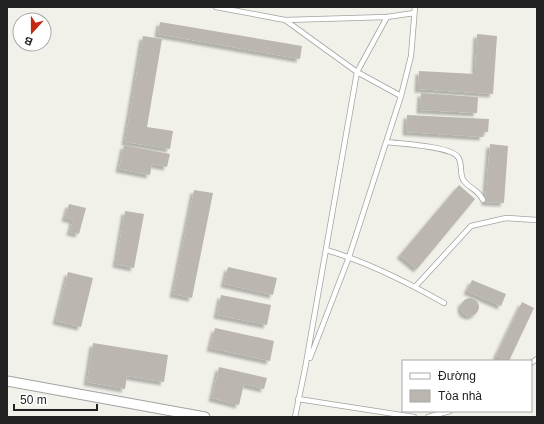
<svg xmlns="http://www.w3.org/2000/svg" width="544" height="424" font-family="Arial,sans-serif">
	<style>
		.building { fill: #bbb6af; filter: url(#shadow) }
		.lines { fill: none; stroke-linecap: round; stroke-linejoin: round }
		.lane-casing { stroke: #a3a3a3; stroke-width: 6 }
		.street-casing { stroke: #a3a3a3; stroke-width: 11 }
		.lane { stroke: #fff; stroke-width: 4.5 }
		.street { stroke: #fff; stroke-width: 9 }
	</style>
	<defs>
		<filter id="shadow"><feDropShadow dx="-3.5" dy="3.5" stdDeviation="1" flood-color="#0004"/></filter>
	</defs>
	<rect width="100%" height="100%" fill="#f1f0e9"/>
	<path class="building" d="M160 22 302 46 300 59 158 34Z
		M477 34 497 36 493 94 418 89 419 71 475 74Z
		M143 36 162 39 147 127 173 131 170 149 125 142Z
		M421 93 478 97 477 113 420 110Z
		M407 115 489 119 488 132H483V137L406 132Z
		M490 144 508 146 504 203 485 202Z
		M124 145 170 154 167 167 152 164 150 175 119 169Z
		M459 185 475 199 417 269 400 255Z
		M194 190 213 193 192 298 173 294Z
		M69 204 86 208 79 234 70 232 73 220 65 218Z
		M125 211 144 214 134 268 116 264Z
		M228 267 277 278 273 295 224 284Z
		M68 272 93 278 81 327 56 321Z
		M472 280 506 294 501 306 467 291Z
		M221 295 271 305 267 325 217 315Z
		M461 307a9 9 0 1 1 18 0a9 9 0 1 1-18 0Z
		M522 302 534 308 509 361H506L496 356Z
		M215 328 274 341 270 361 210 348Z
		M93 343 168 355 164 382 127 376 125 389 87 382Z
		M219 367 267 378 264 389 244 384 239 405 212 398Z"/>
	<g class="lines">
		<g class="lane-casing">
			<path id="lane" d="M216 7 285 20 387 17 414 13
				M285 20 357 72 401 96
				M387 142C401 144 450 146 458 157 463 164 459 175 464 181 471 190 477 188 483 200
				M326 250C368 262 407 282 444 303
				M415 287 471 226 506 218 537 220
				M310 358 349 257 401 96 411 56 415 7
				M531 363 537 359
				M298 399 414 417
				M295 417 305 369 357 72 387 17
				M428 417 450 411"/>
		</g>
		<g class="street-casing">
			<path id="street" d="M7 381 205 417"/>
		</g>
		<use href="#lane" class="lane"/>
		<use href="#street" class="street"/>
	</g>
	<rect width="544" height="424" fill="none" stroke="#222222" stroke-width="16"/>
	<rect x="402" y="360" width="130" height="52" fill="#ffffff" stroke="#a7a7a7"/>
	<rect x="410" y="373" width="20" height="6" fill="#ffffff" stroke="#a7a7a7"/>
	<text x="438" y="380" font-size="12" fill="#222222">Đường</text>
	<rect x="410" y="390" width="20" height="12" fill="#bbb6af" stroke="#a7a7a7"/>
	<text x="438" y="400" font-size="12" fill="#222222">Tòa nhà</text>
	<g transform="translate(32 32) rotate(201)"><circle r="19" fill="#ffffff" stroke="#a7a7a7"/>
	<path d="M0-3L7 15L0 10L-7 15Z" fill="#c32910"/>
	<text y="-6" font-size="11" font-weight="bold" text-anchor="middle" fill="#222222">B</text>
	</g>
	<path d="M14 404v6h83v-6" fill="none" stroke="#222222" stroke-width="2"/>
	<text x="20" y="404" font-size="12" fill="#222222" stroke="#ffffff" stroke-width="3" paint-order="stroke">50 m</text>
</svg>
